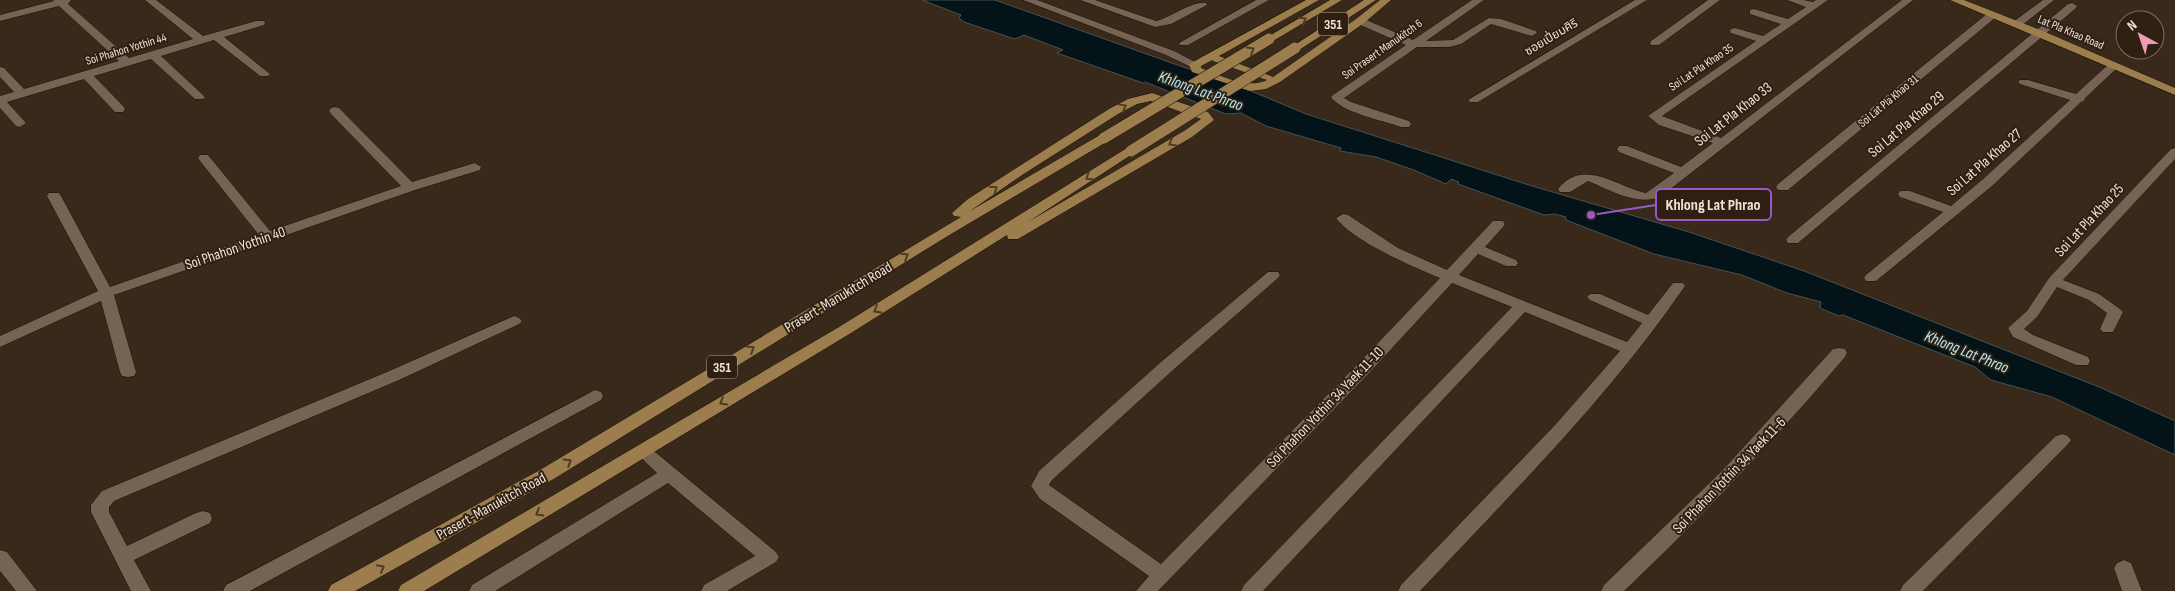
<svg xmlns="http://www.w3.org/2000/svg" width="2175" height="591" font-family="'Sofia Sans Condensed','Noto Sans Thai',sans-serif">
	<style>
		.water { fill: #031317; stroke: #495151 }
		.lines { fill: none; stroke-linecap: round; stroke-linejoin: round }
		.minor-casing { stroke: #1f1104; stroke-width: 1 }
		.major-casing { stroke: #1f1104; stroke-width: 1 }
		.minor { fill: #756353; fill-rule: evenodd }
		.major { fill: #9b7d4e; fill-rule: evenodd }
		.major-bridge-casing { stroke: #1f1104; stroke-width: 12; stroke-linecap: butt }
		.major-bridge { stroke: #9b7d4e; stroke-width: 11 }
		.oneway { stroke: #4f3b23 }
		.labels { text-anchor: middle; stroke-width: 4; stroke-linejoin: round; paint-order: stroke }
		.far-street-label { font-size: 12px; fill: #ede2d9; stroke: #2e1f11 }
		.shield { fill: #2e1f11; stroke: #b4a89d; stroke-width: 1 }
		.shield-label { font-size: 14px; font-weight: bold; fill: #ede2d9 }
		.street-label { font-size: 15px; fill: #ede2d9; stroke: #2e1f11 }
		.water-label { font-size: 16px; font-style: italic; fill: #afeaf7; stroke: #2e1f11 }
		.leader { fill: none; stroke: #985ac6; stroke-width: 2 }
		.callout-dot { fill: #985ac6; stroke: #2e1f11; stroke-width: 2 }
		.callout { fill: #2e1f11; stroke: #985ac6; stroke-width: 2 }
		.callout-label { font-size: 16px; text-anchor: middle; font-weight: bold; fill: #ede2d9 }
	</style>
	<rect width="100%" height="100%" fill="#38291a"/>
	<path class="water" d="M922 0H995L1256 93 1306 114 1532 186 1689 232 1804 271 2099 387 2175 421V455L2052 397 1991 380 1975 367 1843 315 1839 316 1820 308 1821 302 1787 293 1742 275 1654 254 1566 220V217L1555 214 1544 215 1458 184 1459 182 1451 179 1446 184 1414 170 1376 157 1340 151 1341 148 1266 126 1241 113 1226 114 1145 82 1143 83 1057 53 1063 50 1024 35 1015 39 964 22 959 18 961 15Z"/>
	<g class="lines">
		<g class="minor-casing">
			<path id="minor" d="M53 0H71L68 4 129 58 193 39 145 0H156L203 36 256 21H264L265 23 264 25 224 37 270 74 268 76H260L214 40 161 56 203 95 205 97 203 99H195L151 59 94 76 123 106 125 109 123 112H115L84 79 7 102 26 123 20 127 16 126 0 108V96L14 92 0 77V67L4 68 24 89 119 61 59 6 0 21V15L54 1Z
				M1023 0H1037L1174 51 1201 65 1195 68 1191 67 1166 55Z
				M1080 0H1095L1156 21C1170 18 1193 0 1206 3L1207 5 1171 24 1155 27Z
				M1256 0H1269L1188 45H1180L1179 43Z
				M1472 0H1484L1426 41 1453 40 1489 18 1501 19 1536 31 1537 33 1532 36 1491 24 1461 44 1449 47H1417L1344 98 1351 102 1409 121 1411 124 1409 127H1401C1382 120 1342 113 1331 97L1333 95 1406 45 1356 23 1355 21 1356 19H1364L1413 40Z
				M1635 0H1647L1478 102H1470L1468 100Z
				M1708 0H1720L1659 45H1651L1650 43 1651 41Z
				M1787 0H1803L1813 2 1816 0H1828L1662 116 1721 138 1902 0H1913L1660 197C1636 206 1610 190 1588 181L1570 192H1560L1558 189C1583 157 1617 187 1646 193L1674 173 1619 152 1617 149 1619 146H1627L1681 167 1713 143 1659 125 1648 116 1756 41 1731 33 1730 31 1731 29 1735 28 1763 36 1781 24 1750 14V10L1754 9 1788 19 1806 7Z
				M2043 0H2054L2021 26H2013L2012 24 2013 22Z
				M2072 3 2077 6 2076 8 1798 243H1788L1786 240 1788 237 2068 4Z
				M1992 12 1997 15 1996 17 1788 190H1778L1776 187 1778 184 1988 13Z
				M2113 63 2119 66 2117 68 2085 98 2084 101 2081 102 1992 186 1876 281H1866L1864 278 1866 275 1943 212 1900 197 1898 194 1900 191H1910L1951 206 1982 180 2070 100 2020 84 2018 82 2020 80H2028L2076 94 2109 64Z
				M335 107 339 108 412 182 475 163 481 167 480 170 415 190 114 295 136 372 134 376 128 377 122 376 120 372 101 301 0 347V336L98 291 47 196 49 193H59L61 196 110 287 259 235 200 161 198 158 200 155H208L270 231 401 186 331 114 329 111 331 108Z
				M2175 148V159L2063 280 2099 294 2120 309 2123 312 2113 332H2103L2100 329 2107 313 2089 300 2057 287 2037 317 2024 329 2033 335 2088 357 2090 361 2088 365H2076L2013 337 2008 328 2027 311 2049 278 2171 149Z
				M1343 214 1348 215 1398 248 1447 270 1493 221H1503L1505 224 1503 227 1485 247 1516 260 1518 263 1516 266H1506L1478 254 1459 275 1627 342 1642 323 1590 300 1587 297 1590 294H1600L1648 315 1673 283H1683L1685 286C1610 396 1512 493 1420 591H1398L1401 585 1556 424 1620 351 1525 312 1263 591H1241L1244 585 1512 307 1452 283 1369 373 1158 591H1136L1149 576 1040 499 1031 486 1039 471 1161 362 1268 272H1278L1280 275 1278 278 1173 370 1052 480 1049 485 1161 564 1357 365 1440 278C1413 267 1353 241 1336 218Z
				M514 316 519 318 522 321 519 324 399 380 114 501 109 507V512L127 546 196 513 203 511 210 513 212 518 210 523 134 560 151 591H131L91 512V505L102 491 387 372Z
				M1839 348 1845 349 1847 353 1845 357C1775 439 1702 517 1624 591H1601L1604 585 1722 471 1833 349Z
				M595 390 601 392 603 396 601 400 250 591H223L226 585Z
				M2062 434 2068 436 2071 440 2068 444 1923 591H1900L1903 585 2056 436Z
				M643 445 649 447 776 552 779 557 776 562 727 591H701L704 585 755 556 668 483 495 591H469L472 585 657 473 634 451 637 447Z
				M0 550 7 552 37 591H16L0 571Z
				M2124 560 2131 563 2142 591H2122L2114 568 2117 563Z"/>
		</g>
		<g class="major-casing">
			<path id="major" d="M1306 0H1319L1219 56 1273 77 1356 19 1380 0H1391L1364 23 1280 82 1266 89 1250 91 1192 72 1189 65 1191 63ZM1212 60 1213 61 1267 80C1247 90 1221 75 1201 68V66Z
				M1330 0H1342L1273 41H1265L1264 39Z
				M1364 0H1376L1299 50H1291L1290 48Z
				M1950 0H1964L2043 31 2175 88V95Z
				M1152 93 1208 112 1214 120 1192 137 1018 239H1008L1007 235 851 333 424 591H398L401 585 839 327 1127 148H1135L1137 151 1028 222 1184 131 1201 119 1151 101 1137 104 1118 114 1022 175 970 211 1100 135H1108L1110 138 1108 141 946 237 552 480 355 591H328L331 585 540 470 961 217 954 216 952 213 968 199 1109 109 1128 99Z"/>
		</g>
		<use href="#minor" class="minor"/>
		<use href="#major" class="major"/>
		<g class="major-bridge-casing">
			<path id="major-bridge" d="M1104 138 1269 39
				M1131 151 1295 48"/>
		</g>
		<use href="#major-bridge" class="major-bridge"/>
	</g>
	<defs><path id="oneway-chevron" d="M-2-3.5L2.5 0L-2 3.5" fill="none" stroke-width="1.6" stroke-linecap="round" stroke-linejoin="round" transform="scale(1.25)"/></defs>
	<g class="oneway">
		<use href="#oneway-chevron" transform="translate(1303 20) rotate(-30)"/>
		<use href="#oneway-chevron" transform="translate(1251 50) rotate(-31)"/>
		<use href="#oneway-chevron" transform="translate(1123 107) rotate(-29)"/>
		<use href="#oneway-chevron" transform="translate(1172 143) rotate(150)"/>
		<use href="#oneway-chevron" transform="translate(1089 177) rotate(148)"/>
		<use href="#oneway-chevron" transform="translate(994 189) rotate(-34)"/>
		<use href="#oneway-chevron" transform="translate(905 256) rotate(-31)"/>
		<use href="#oneway-chevron" transform="translate(877 310) rotate(149)"/>
		<use href="#oneway-chevron" transform="translate(751 349) rotate(-32)"/>
		<use href="#oneway-chevron" transform="translate(723 402) rotate(149)"/>
		<use href="#oneway-chevron" transform="translate(568 462) rotate(-32)"/>
		<use href="#oneway-chevron" transform="translate(539 513) rotate(149)"/>
		<use href="#oneway-chevron" transform="translate(381 568) rotate(-29)"/>
	</g>
	<g class="labels">
		<g class="far-street-label">
			<text transform="translate(2071 32) rotate(23)" y="4">Lat Pla Khao Road</text>
			<text transform="translate(1551 37) rotate(-31)" y="4">ซอยเปี่ยมศิริ</text>
			<text transform="translate(126 49) rotate(-17)" y="4">Soi Phahon Yothin 44</text>
			<text transform="translate(1382 49) rotate(-35)" y="4">Soi Prasert Manukitch 6</text>
			<text transform="translate(1701 67) rotate(-34)" y="4">Soi Lat Pla Khao 35</text>
			<text transform="translate(1888 101) rotate(-40)" y="4">Soi Lat Pla Khao 31</text>
		</g>
		<g class="shield">
			<rect x="1318" y="12.5" width="30" height="23" rx="4"/>
			<rect x="707" y="355.5" width="30" height="23" rx="4"/>
		</g>
		<g class="shield-label">
			<text x="1333" y="29">351</text>
			<text x="722" y="372">351</text>
		</g>
		<g class="street-label">
			<text transform="translate(1733 114) rotate(-38)" y="5">Soi Lat Pla Khao 33</text>
			<text transform="translate(1906 124) rotate(-40)" y="5">Soi Lat Pla Khao 29</text>
			<text transform="translate(1984 162) rotate(-41)" y="5">Soi Lat Pla Khao 27</text>
			<text transform="translate(2089 220) rotate(-47)" y="5">Soi Lat Pla Khao 25</text>
			<text transform="translate(235 248) rotate(-19)" y="5">Soi Phahon Yothin 40</text>
			<text transform="translate(838 297) rotate(-31)" y="5">Prasert-Manukitch Road</text>
			<text transform="translate(1325 407) rotate(-46)" y="5">Soi Phahon Yothin 34 Yaek 11-10</text>
			<text transform="translate(1729 475) rotate(-46)" y="5">Soi Phahon Yothin 34 Yaek 11-6</text>
			<text transform="translate(491 506) rotate(-29)" y="5">Prasert-Manukitch Road</text>
		</g>
		<g class="water-label">
			<text transform="translate(1201 90) rotate(20)" y="6">Khlong Lat Phrao</text>
			<text transform="translate(1967 351) rotate(22)" y="6">Khlong Lat Phrao</text>
		</g>
	</g>
	<path class="leader" d="M1591 215L1656 205"/>
	<circle class="callout-dot" cx="1591" cy="215" r="5"/>
	<rect class="callout" x="1656" y="189" width="115" height="31" rx="5"/>
	<g class="callout-label">
		<text x="1713" y="210">Khlong Lat Phrao</text>
	</g>
	<g transform="translate(2140 35) rotate(320)"><circle r="24" fill="#2e1f11" stroke="#7a6d61"/>
	<path d="M0-4L9 19L0 12L-9 19Z" fill="#f09ab4"/>
	<text y="-8" font-size="14" font-weight="bold" text-anchor="middle" fill="#ede2d9">N</text>
	</g>
</svg>
